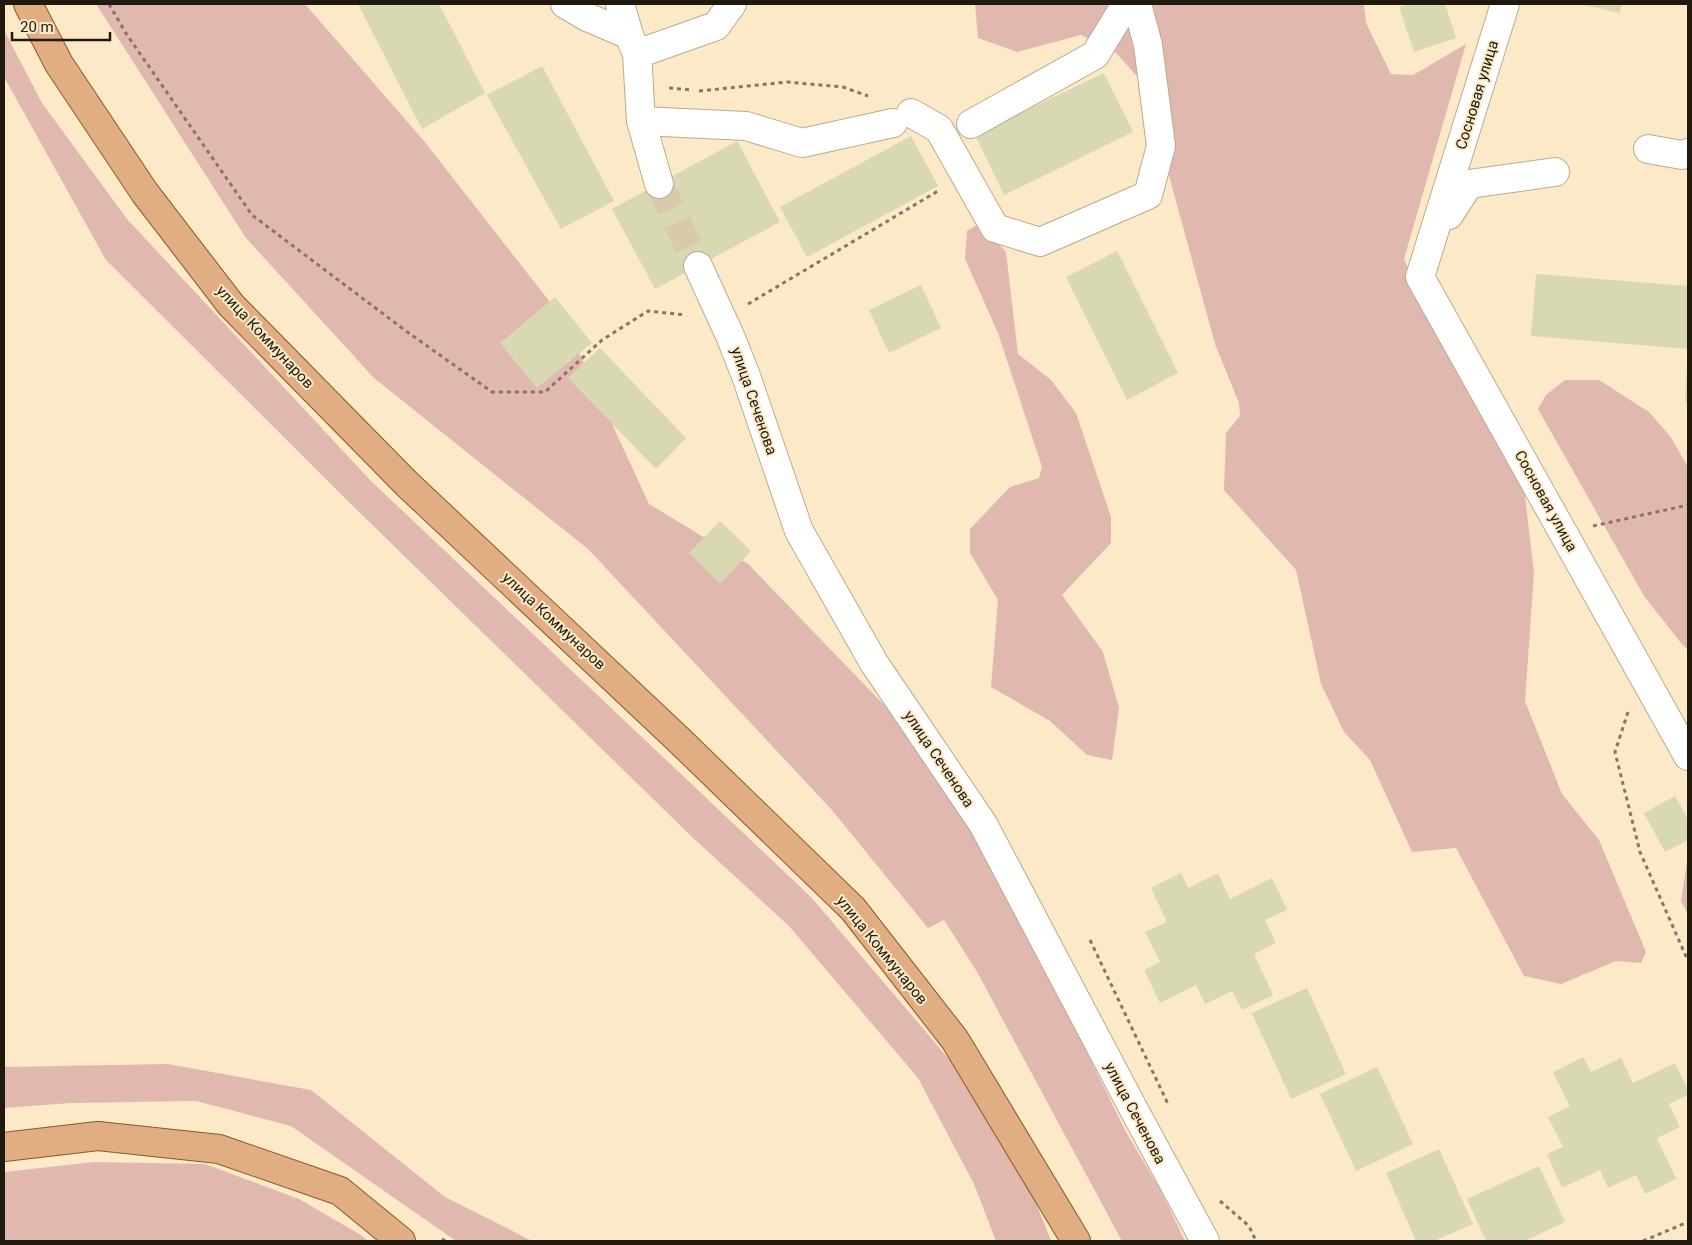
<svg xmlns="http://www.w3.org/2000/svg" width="1692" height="1245" font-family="Roboto,sans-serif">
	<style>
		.green { fill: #e1b8b0 }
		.building { fill: #d8d8b3 }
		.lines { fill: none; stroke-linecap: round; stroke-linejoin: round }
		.minor-tunnel { stroke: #dacaac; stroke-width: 28; stroke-dasharray: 28 14; stroke-linecap: butt }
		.minor-casing { stroke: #bcab8c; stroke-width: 30 }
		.major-casing { stroke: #905623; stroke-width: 30 }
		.path { stroke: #847863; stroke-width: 3; stroke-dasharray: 4 4; stroke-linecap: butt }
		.minor { stroke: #fff; stroke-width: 28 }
		.major { stroke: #e1ad82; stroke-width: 28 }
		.labels { text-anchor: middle; stroke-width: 4; stroke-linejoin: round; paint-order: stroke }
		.street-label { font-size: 15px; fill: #201a0e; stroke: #fbe9c8 }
	</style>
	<rect width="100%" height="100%" fill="#fbe9c8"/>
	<path class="green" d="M96 4H305L424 141 564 320 649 504 748 564 915 737 1014 904 1126 1132 1161 1191 1185 1241H1122L976 970 944 920 928 928 831 809 588 549 374 378 246 238Z
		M975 4H1364L1366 23 1391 74 1413 75 1466 44 1404 259 1438 336 1522 470 1534 573 1525 701 1562 794 1599 840 1646 952 1641 963 1616 961 1561 984 1524 976 1456 848 1412 852 1370 760 1344 732 1321 684 1296 570 1224 490 1226 433 1240 416 1239 403 1215 344 1144 84 1115 52 1081 35 1017 52 978 38Z
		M4 30 42 103 127 219 371 481 811 897 1006 1126 1051 1241H996L974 1184 918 1078 789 926 691 836 353 506 106 260 4 77Z
		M980 223 1006 252 1018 354 1051 380 1076 413 1111 517V543L1062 595 1103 652 1119 708 1112 760 1087 755 1050 721 991 687 998 600 970 553V529L1010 487 1039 478 1042 467 998 333 965 259 967 231Z
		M1565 380H1599L1649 412 1670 436 1688 467V650L1681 643 1644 596 1538 409 1546 395Z
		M1688 855V914L1681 901Z
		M168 1064 311 1090 445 1197 532 1241H456L291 1126 196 1101 71 1103 4 1108V1067Z
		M94 1162 205 1164 299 1199 361 1235 368 1241H4V1172Z"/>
	<path class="building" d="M358 4H439L485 93 422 129Z
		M1409 4H1445L1456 38 1414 52 1399 7Z
		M1580 4H1622L1620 13Z
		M542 66 614 201 561 229 487 95Z
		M1104 73 1133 132 1004 195 975 135Z
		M911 136 938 186 807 257 780 207Z
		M737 141 780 222 655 289 612 209Z
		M1117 251 1178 373 1127 400 1066 277Z
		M1536 274 1688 286V349L1531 336Z
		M921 285 941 328 889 353 869 310Z
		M555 297 592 343 537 388 500 343Z
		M600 348 686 438 656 469 568 378Z
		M1687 366H1688V402H1685Z
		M720 521 751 551 720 584 689 553Z
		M1675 796 1688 819V840L1665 852 1644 813Z
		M1181 873 1188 888 1218 873 1230 899 1272 878 1287 910 1265 920 1276 943 1254 954 1273 995 1242 1010 1232 991 1205 1004 1196 985 1160 1003 1144 970 1160 962 1145 932 1167 922 1151 888Z
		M1307 988 1346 1074 1291 1099 1252 1013Z
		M1583 1057 1591 1072 1621 1058 1633 1083 1675 1063 1688 1090V1095L1669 1104 1680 1127 1657 1138 1676 1179 1645 1194 1636 1175 1608 1188 1600 1170 1562 1188 1547 1154 1563 1147 1548 1117 1570 1106 1553 1072Z
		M1377 1067 1413 1144 1356 1171 1320 1094Z
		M1439 1149 1473 1224 1434 1241H1416L1386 1173Z
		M1539 1166 1565 1222 1525 1241H1486L1467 1199Z"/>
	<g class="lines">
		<path class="minor-tunnel" d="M659 184 698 266"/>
		<g class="minor-casing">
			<path id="minor" d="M565 4 587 17 629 35
				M620 4 629 35 637 54 641 121 659 184
				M1505 4 1420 277 1688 756
				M637 54 716 26 732 4
				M911 113 939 129 995 228 1040 242 1148 195 1161 146 1148 45 1137 4
				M641 121 746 126 802 143 893 123
				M971 124 1095 55 1126 4
				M1648 149 1682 155 1688 153
				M1449 215 1469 184 1555 172
				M698 266 731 338 746 376 799 531 874 663 983 824 1133 1108 1205 1241"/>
		</g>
		<g class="major-casing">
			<path id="major" d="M28 4 59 64 145 193 231 305 407 484 679 740 853 909 955 1040 1076 1241
				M4 1147 98 1136 219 1149 340 1191 401 1241"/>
		</g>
		<path class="path" d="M109 4 127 35 252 215 406 331 492 392H545L602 340 648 311 686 315
			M669 88 693 90
			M699 91 787 82 843 87 868 96
			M748 304 938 191
			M1593 526 1688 505
			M1628 712 1615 752 1640 852 1688 961
			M1090 940 1168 1104
			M1220 1201 1249 1226 1256 1241
			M442 1239 445 1241
			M1643 1241 1688 1222"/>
		<use href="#minor" class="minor"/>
		<use href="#major" class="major"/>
	</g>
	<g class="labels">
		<g class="street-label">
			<text transform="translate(1477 95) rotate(-73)" y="5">Сосновая улица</text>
			<text transform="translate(265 337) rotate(47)" y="5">улица Коммунаров</text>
			<text transform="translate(754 401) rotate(71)" y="5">улица Сеченова</text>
			<text transform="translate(1546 501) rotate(61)" y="5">Сосновая улица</text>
			<text transform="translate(554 621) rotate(43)" y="5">улица Коммунаров</text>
			<text transform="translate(939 759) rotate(56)" y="5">улица Сеченова</text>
			<text transform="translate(882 950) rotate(51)" y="5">улица Коммунаров</text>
			<text transform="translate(1135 1113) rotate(62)" y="5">улица Сеченова</text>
		</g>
	</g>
	<rect width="1692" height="1245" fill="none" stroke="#201a0e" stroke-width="10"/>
	<path d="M12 32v8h98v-8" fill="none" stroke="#201a0e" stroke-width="2.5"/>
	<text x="20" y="32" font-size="15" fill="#201a0e" stroke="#fbe9c8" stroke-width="4" paint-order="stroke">20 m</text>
</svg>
